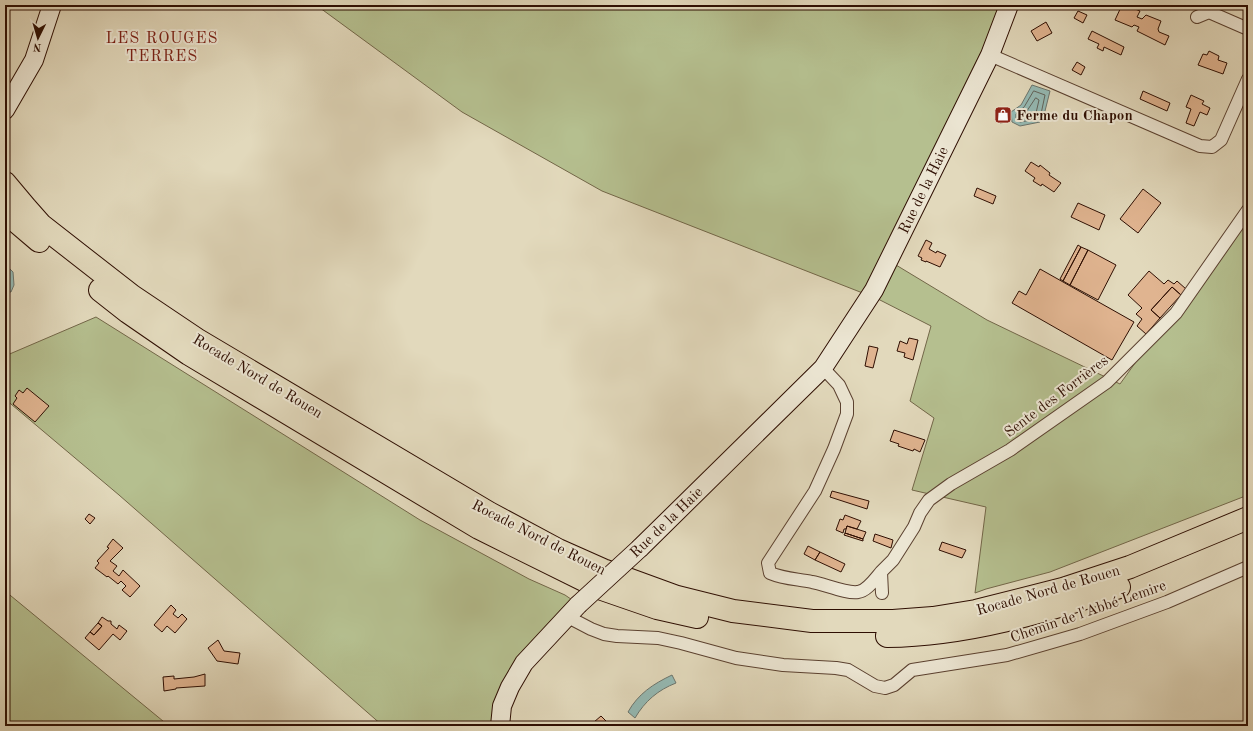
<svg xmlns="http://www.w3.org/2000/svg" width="1253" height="731" font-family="'Old Standard TT',serif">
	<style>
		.green { fill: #b5bf8f; stroke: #726648 }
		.water { fill: #95bab4; stroke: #6c756d }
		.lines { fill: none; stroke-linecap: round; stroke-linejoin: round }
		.shore { stroke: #62645b; stroke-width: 1 }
		.building { fill: #e0b490; stroke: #2e0e02 }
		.street-casing { stroke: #5b4130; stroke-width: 14 }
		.secondary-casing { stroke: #2e0e02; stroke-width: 20 }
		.highway-casing { stroke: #2e0e02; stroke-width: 24 }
		.street { stroke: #ece6d3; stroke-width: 12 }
		.secondary { stroke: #ece6d3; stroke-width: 18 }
		.highway { stroke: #e2d9bc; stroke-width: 22 }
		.secondary-bridge-casing { stroke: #2e0e02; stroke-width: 20; stroke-linecap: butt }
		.secondary-bridge { stroke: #ece6d3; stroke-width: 18 }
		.labels { text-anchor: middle; stroke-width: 4; stroke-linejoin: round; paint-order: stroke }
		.poi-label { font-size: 15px; font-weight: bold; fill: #2e0e02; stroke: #ece6d3; text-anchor: start }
		.street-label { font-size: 15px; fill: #2e0e02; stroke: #ece6d3 }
		.neighbourhood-label { font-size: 16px; letter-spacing: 1px; fill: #7a1f14; stroke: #ece6d3 }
	</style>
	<rect width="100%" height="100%" fill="#e2d9bc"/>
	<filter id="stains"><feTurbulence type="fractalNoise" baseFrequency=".005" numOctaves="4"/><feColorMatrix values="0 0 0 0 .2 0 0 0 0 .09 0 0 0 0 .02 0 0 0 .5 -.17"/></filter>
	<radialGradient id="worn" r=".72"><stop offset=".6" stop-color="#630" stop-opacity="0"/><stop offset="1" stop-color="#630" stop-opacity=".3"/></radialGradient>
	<path class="green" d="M316 5H1010L896 265 987 320 1120 384 1248 206V495L1050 572 986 589 975 593 986 507 912 490 934 418 910 401 931 326 878 299 602 191 462 112Z
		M96 317 420 520 529 579 565 595 581 606 531 660 495 726H383L119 495 5 399V356Z
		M5 591 169 726H5Z"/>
	<path class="water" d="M1032 85 1050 91 1044 115 1040 122 1020 126 1012 122 1011 112 1021 105Z
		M5 264 13 272 14 285 11 292H5Z
		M672 675 676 683C658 690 645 701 635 718L628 712C638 694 653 684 672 675Z"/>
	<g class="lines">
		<path class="shore" d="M1034 91 1045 95 1041 114 1037 119 1020 122 1016 119V114L1024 107Z
			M1036 98 1039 100 1036 113 1034 114 1027 115 1026 113Z"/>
	</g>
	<path class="building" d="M1122 5H1125L1140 11 1137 17 1142 19 1146 15 1161 21 1158 29 1159 32 1169 36 1165 45 1137 31 1139 27 1134 25 1132 27 1115 20Z
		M1078 11 1087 15 1083 23 1074 18Z
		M1046 22 1052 33 1037 41 1031 31Z
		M1092 31 1124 47 1121 55 1104 47 1103 51 1097 48 1099 44 1088 39Z
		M1209 51 1219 56 1218 60 1227 63 1223 74 1198 65 1203 54 1207 55Z
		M1077 62 1085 67 1081 75 1072 70Z
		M1143 91 1170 103 1167 111 1140 99Z
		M1191 95 1204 101 1202 104 1210 108 1207 115 1200 112 1194 126 1186 123 1191 109 1186 107Z
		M1005 108 1007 122 1000 123 998 109Z
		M1031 162 1039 167 1040 165 1050 173 1049 175 1061 183 1054 192 1042 184 1041 186 1033 181 1035 178 1025 171Z
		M977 188 996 196 993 204 974 196Z
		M1143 189 1161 203 1138 233 1120 219Z
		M1078 203 1105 215 1099 230 1071 217Z
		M926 240 932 243 929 249 936 253 937 251 946 255 940 267 926 261V262L921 260 922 258 918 256Z
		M1078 245 1081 247 1063 281 1060 279Z
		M1081 247 1088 250 1070 285 1063 281Z
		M1088 250 1116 265 1098 300 1070 285Z
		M1040 269 1134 322 1112 360 1012 303 1019 291 1026 295Z
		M1149 271 1164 284 1168 280 1174 284 1177 281 1186 289 1181 295 1172 287 1151 310 1160 318 1146 334 1137 326 1142 319 1136 314 1142 308 1128 295Z
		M1172 287 1181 295 1160 318 1151 310Z
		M909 338 918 340 913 360 904 357 905 353 897 351 900 341 907 344Z
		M869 346 878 348 873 368 865 366Z
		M27 388 49 406 35 422 13 404 17 398 15 396 19 390 23 393Z
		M894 430 925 440 920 452 914 449 913 451 898 446 899 444 890 441Z
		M832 491 869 501 867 509 830 497Z
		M89 514 95 518 90 524 85 519Z
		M845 515 861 521 857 529 847 526 846 529H844L843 533 836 530 840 519 843 520Z
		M847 526 866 532 863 539 845 533Z
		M845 533 863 539V541L844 535Z
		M875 534 893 540 891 548 873 541Z
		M113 539 123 548 110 561 117 566 113 571 119 576 123 570 140 586 130 597 122 590 126 586 121 581 118 584 108 576 107 577 95 568 99 563 97 561 109 548 107 547Z
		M942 542 966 550 962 558 939 550Z
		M808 546 820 552 815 560 804 554Z
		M820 552 845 564 841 572 815 560Z
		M171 605 176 610 173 614 178 618 182 614 187 619 175 633 167 626 162 632 154 625Z
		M102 617 108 621H111V624L117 629 119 625 127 631 120 640 113 634 99 650 85 638 90 632 94 635 102 626 98 623Z
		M98 623 102 626 94 635 90 632Z
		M218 640 224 651 240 653 238 664 217 661 208 648Z
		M205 674V686L176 688V689L164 691 163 677 174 676V679L194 677Z
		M601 716 611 726H597L594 722Z"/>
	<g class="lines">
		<g class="street-casing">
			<path id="street" d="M1197 17 1209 12 1248 29
				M990 55 1200 146 1212 147 1221 140 1248 79
				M823 368 839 385 847 402V414L834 449 815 491 768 563 770 573C784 579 798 579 812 582 824 584 847 594 858 592 867 591 875 579 881 572
				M882 593 881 572 893 560 914 527 920 513 929 500 951 484 1010 450 1107 382 1176 313 1248 210
				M568 617 591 629 604 634 617 636 658 638 681 643 736 658 783 665 836 668 848 670 875 686 885 688 894 685 912 670 1007 655 1080 634 1167 602 1248 567"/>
		</g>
		<g class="secondary-casing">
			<path id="secondary" d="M5 110 34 60 52 5
				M640 548 823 368 874 290 990 55 1009 5
				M500 726 502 706 510 687 524 663 578 605"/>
		</g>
		<g class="highway-casing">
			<path id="highway" d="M5 183 26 208 41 225 132 296 196 339 489 513 558 550 603 570 677 597 733 611 812 621H893L933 618 976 611 1063 589 1130 567 1248 518
				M5 212 39 241
				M100 290 128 312 189 354 479 528 602 589 657 608 697 617
				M887 636C967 635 1044 612 1119 587"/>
		</g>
		<use href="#street" class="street"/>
		<use href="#secondary" class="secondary"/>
		<use href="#highway" class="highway"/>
		<g class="secondary-bridge-casing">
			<path id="secondary-bridge" d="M578 605 640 548"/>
		</g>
		<use href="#secondary-bridge" class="secondary-bridge"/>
	</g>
	<defs>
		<g id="shop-square" transform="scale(0.9)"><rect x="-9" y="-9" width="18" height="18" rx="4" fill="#8f2418" stroke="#ece6d3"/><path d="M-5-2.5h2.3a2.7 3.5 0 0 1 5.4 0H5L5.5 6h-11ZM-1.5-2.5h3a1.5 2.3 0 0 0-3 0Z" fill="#fff"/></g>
	</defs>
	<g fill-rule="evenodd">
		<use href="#shop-square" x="1003" y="115"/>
	</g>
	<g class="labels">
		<g class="poi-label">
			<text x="1016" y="120">Ferme du Chapon</text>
		</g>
		<g class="street-label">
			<text transform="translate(923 190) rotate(-64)" y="5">Rue de la Haie</text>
			<text transform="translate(258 376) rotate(31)" y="5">Rocade Nord de Rouen</text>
			<text transform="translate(1056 396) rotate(-37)" y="5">Sente des Forrières</text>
			<text transform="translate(666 522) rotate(-44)" y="5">Rue de la Haie</text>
			<text transform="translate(539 537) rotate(27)" y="5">Rocade Nord de Rouen</text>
			<text transform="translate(1048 590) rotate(-16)" y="5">Rocade Nord de Rouen</text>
			<text transform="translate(1088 611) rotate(-19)" y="5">Chemin de l'Abbé Lemire</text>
		</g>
		<g class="neighbourhood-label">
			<text x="162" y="43">LES ROUGES<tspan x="162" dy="18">TERRES</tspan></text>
		</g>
	</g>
	<rect width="1253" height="731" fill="none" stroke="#e2d9bc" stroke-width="20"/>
	<rect x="6" y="6" width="1241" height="719" fill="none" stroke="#2e0e02" stroke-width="2"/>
	<rect x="10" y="10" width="1233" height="711" fill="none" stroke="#2e0e02"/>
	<g transform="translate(38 38) rotate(185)" stroke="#ece6d3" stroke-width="3" paint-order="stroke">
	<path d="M0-3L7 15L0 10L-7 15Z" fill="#2e0e02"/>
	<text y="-6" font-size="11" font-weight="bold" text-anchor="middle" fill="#2e0e02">N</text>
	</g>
	<rect width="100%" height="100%" filter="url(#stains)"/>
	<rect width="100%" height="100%" fill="url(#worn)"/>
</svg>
